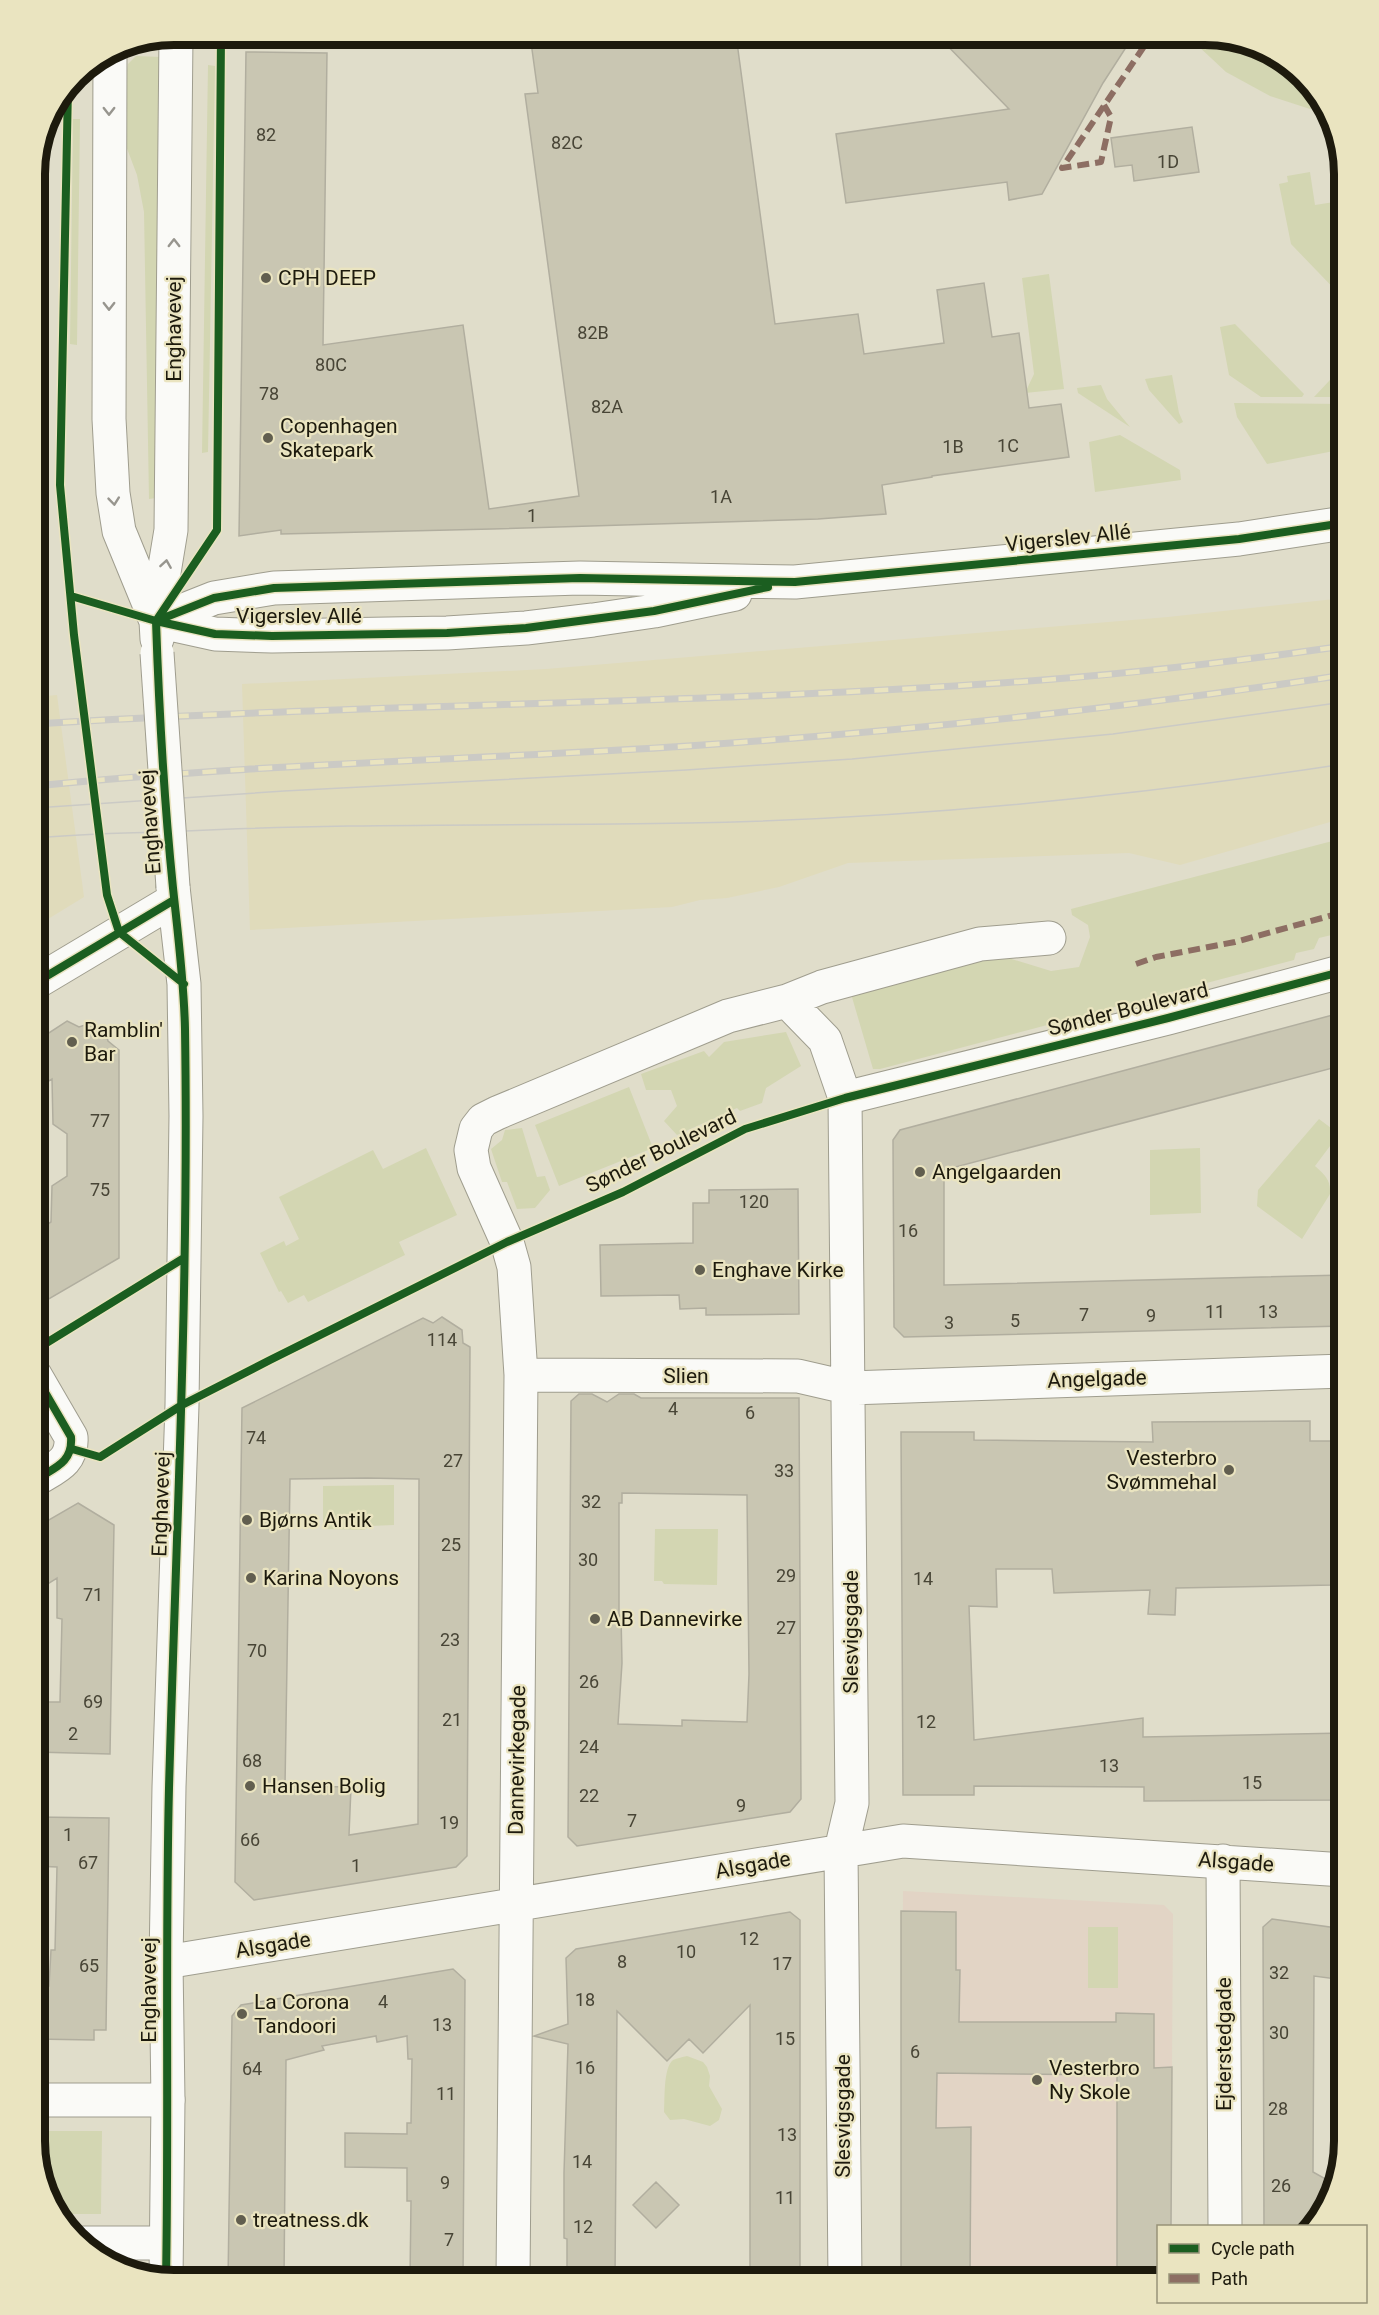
<svg xmlns="http://www.w3.org/2000/svg" width="1379" height="2315" font-family="Roboto,sans-serif">
	<style>
		.built { fill: #e0dbbb }
		.education { fill: #e2d4c5 }
		.green { fill: #d3d6b2 }
		.building { fill: #c9c6b2; stroke: #b1ae9f; stroke-width: 1.5; fill-rule: evenodd }
		.lines { fill: none; stroke-linecap: round; stroke-linejoin: round }
		.minor-casing { stroke: #9f9d8e; stroke-width: 35 }
		.tertiary-casing { stroke: #9f9d8e; stroke-width: 35 }
		.minor { stroke: #fafaf7; stroke-width: 33 }
		.tertiary { stroke: #fafaf7; stroke-width: 33 }
		.tram { stroke: #cbcac5; stroke-width: 1.5 }
		.rail-casing { stroke: #cbcac5; stroke-width: 7 }
		.rail { stroke: #eae4c0; stroke-width: 4.5; stroke-dasharray: 14; stroke-linecap: butt }
		.tertiary-bridge-casing { stroke: #9f9d8e; stroke-width: 35; stroke-linecap: butt }
		.tertiary-bridge { stroke: #fafaf7; stroke-width: 33 }
		.quiet { stroke: #8d6e63; stroke-width: 6; stroke-dasharray: 12 6; stroke-linecap: butt }
		.cycleway-casing { stroke: #eae4c0; stroke-width: 11 }
		.cycleway { stroke: #1b5e20; stroke-width: 8 }
		.oneway { stroke: #97958e }
		.poi-dot { fill: #615e4f; stroke: #eae4c0; stroke-width: 2 }
		.labels { text-anchor: middle; stroke-width: 4.5; stroke-linejoin: round; paint-order: stroke }
		.number-label { font-size: 18px; fill: #484536 }
		.poi-label { font-size: 21px; fill: #1d1a0d; stroke: #eae4c0; text-anchor: start }
		.street-label { font-size: 21px; fill: #1d1a0d; stroke: #eae4c0 }
		.rim { fill: none; stroke: #1d1a0d; stroke-width: 8 }
	</style>
	<rect width="100%" height="100%" fill="#e0ddca"/>
	<path class="built" d="M1344 598V818L1180 865 1129 853 848 863 779 887 727 898 700 900 672 907 250 930 242 684 546 669 1168 617Z
		M57 695 84 897 35 927V697Z"/>
	<path class="education" d="M903 1891 1164 1905 1173 1914 1171 2226H1158V2280H901Z"/>
	<path class="green" d="M1189 35H1215L1236 42 1303 81 1324 105 1310 109 1270 96 1226 72 1196 44Z
		M136 56 161 57 156 498 149 499 144 212 137 175 126 146 127 70 128 64Z
		M208 65 215 66 208 452 202 453Z
		M73 119H80L77 345 70 344Z
		M1343 167 1344 196 1339 201 1344 207V299L1291 244 1279 184 1288 182 1287 176 1310 172 1315 205 1334 202 1330 169Z
		M1049 274 1064 389 1025 393 1034 374 1022 278Z
		M1235 324 1304 394 1302 397H1261L1229 375 1220 327Z
		M1344 365V397H1314Z
		M1172 375 1179 413 1183 422 1179 424 1149 390 1145 379Z
		M1101 385 1107 399 1130 427 1078 393 1077 388Z
		M1234 403 1344 404V449L1267 464 1237 417Z
		M1120 435 1180 470 1181 480 1095 492 1089 442Z
		M1344 838V932L1319 938 1314 949 1296 953 1294 960 880 1069H873L849 987 982 950 1051 971 1079 967 1090 937 1088 925 1072 915 1071 909Z
		M786 1032 801 1066 766 1088 762 1103 740 1111 737 1108 677 1135 664 1121 677 1106 671 1090H646L641 1074 704 1051 709 1057 724 1042Z
		M629 1087 653 1148 559 1186 535 1125Z
		M1319 1119 1339 1134 1315 1166C1325 1175 1331 1180 1330 1194L1302 1239 1257 1206 1258 1190Z
		M522 1128 537 1177 545 1176 550 1190 535 1208 517 1209 507 1182H502L491 1149 502 1140 505 1130Z
		M426 1148 457 1215 399 1242 405 1255 308 1302 304 1295 288 1303 281 1291 279 1292 260 1253 284 1241 286 1246 299 1239 279 1197 373 1150 383 1169Z
		M1200 1148 1201 1213 1150 1215V1150Z
		M394 1485V1525L370 1526 364 1530 323 1529V1486Z
		M655 1529H718L717 1585 664 1584 662 1581H654Z
		M1088 1927H1118V1988H1088Z
		M687 2056 703 2062 707 2067 710 2076 709 2086 722 2109 719 2120 710 2126 684 2119 670 2120 664 2112C665 2100 663 2068 673 2060 677 2058 683 2057 687 2056Z
		M41 2131H102L101 2214H59L49 2202 41 2169Z"/>
	<path class="building" d="M530 35H736L775 324 858 314 864 354 944 343 937 290 984 283 992 337 1019 333 1029 408 1061 404 1069 457 932 476V477L882 485 886 514 818 519 492 529 281 534V530L239 536 246 52 327 53 323 345 463 325 489 509 579 496 525 94 538 93Z
		M937 35H1134L1103 83 1042 194 1009 200 1007 182 846 203 836 134 1009 109Z
		M1192 127 1199 172 1134 181 1132 165 1115 167 1111 138Z
		M1344 1012V1065L944 1170V1285L1344 1275V1326L904 1337 894 1327 893 1140 900 1130Z
		M67 1021 79 1027 91 1023 105 1031 108 1041 119 1050V1258L35 1307V1232L51 1222 52 1186 67 1176V1134L53 1124 52 1079 35 1089V1042Z
		M798 1189 799 1314 706 1315V1308L680 1309 679 1295 601 1296 600 1245 693 1243V1203H709V1190Z
		M442 1317 462 1330 463 1343 470 1347 467 1856 456 1867 254 1900 235 1882 242 1408 423 1318 433 1323ZM367 1478 419 1479 418 1824 349 1835 351 1787 285 1786 290 1479Z
		M579 1394H592L607 1402 619 1394H634L641 1398H799L801 1799 790 1812 577 1846 568 1837 571 1401ZM622 1493 747 1495 749 1674 747 1722 682 1720V1726L618 1724 622 1663 621 1615 619 1616V1503H622Z
		M1310 1421V1441H1344V1562L1333 1563 1332 1585 1176 1588 1175 1615 1148 1614 1150 1590 1054 1593 1052 1569H996L997 1607 969 1606 974 1740 1143 1718V1737L1344 1733V1800L1144 1801V1787L974 1786V1795H903L901 1432H974V1440L1153 1442 1152 1422Z
		M78 1503 114 1525 110 1754 35 1752V1702H60L62 1619 57 1618V1578L35 1592V1528Z
		M35 1817 109 1818 106 2030H94V2040L35 2039V1985L49 1986 51 1950H55L57 1867 35 1866Z
		M901 1911 956 1912V1970H960L959 2022H1116V2013L1154 2014V2068L1172 2067 1171 2226H1158V2280H1117V2075L937 2073 936 2128 971 2127 970 2280H901Z
		M790 1912 800 1920V2274H799V2280H750V2005L703 2053 689 2039 667 2061 617 2011 615 2280H567V2239L564 2238V2173L568 2044 534 2036 568 2024 566 1958 576 1949Z
		M1272 1919 1344 1929V1980L1314 1976 1313 2172 1331 2182 1325 2195 1313 2206 1312 2226H1264L1263 1927Z
		M453 1969 465 1980 463 2280H410L411 2201H407V2168L345 2167V2133L407 2134V2123H411L412 2059H408L407 2036 377 2042 376 2036 322 2046 324 2050 286 2060 284 2280H228L232 2016 241 2005Z
		M656 2182 679 2205 656 2228 633 2205Z"/>
	<g class="lines">
		<g class="minor-casing">
			<path id="minor" d="M787 1001 825 1040 845 1098 852 1803 841 1850 845 2280
				M845 1098 1168 1018 1344 971
				M521 1375 798 1376 850 1388 1344 1371
				M35 1480C54 1468 73 1463 71 1437L35 1375
				M1223 1861 1225 2226
				M166 1962 903 1841 1344 1870
				M35 2100H168
				M84 2243H166
				M513 2280 521 1375 514 1267 507 1242 474 1168 471 1150 476 1129 483 1120 497 1113 728 1016 787 1001 822 987 980 944 1049 938"/>
		</g>
		<g class="tertiary-casing">
			<path id="tertiary" d="M110 52 109 419 113 493 119 531 156 621
				M156 621 214 598 274 588 580 578 795 582 1239 539 1344 523
				M156 621 215 634 272 636 447 633 526 628 593 620 654 611 735 594
				M157 639 156 621 171 530 176 35
				M35 983 174 900
				M166 2280 168 2100 166 1962 169 1787 182 1405 186 1116 184 984 173 887"/>
		</g>
		<use href="#minor" class="minor"/>
		<use href="#tertiary" class="tertiary"/>
		<path class="tram" d="M35 808 284 791 686 770 852 759 1113 734 1344 702
			M35 838C85 833 136 833 186 831 353 823 521 826 688 823 908 819 1127 797 1344 764"/>
		<g class="rail-casing">
			<path id="rail" d="M35 724C351 704 668 705 984 684 1105 677 1225 663 1344 646
				M35 786C252 764 470 760 688 746 908 731 1127 708 1344 675"/>
		</g>
		<use href="#rail" class="rail"/>
		<g class="tertiary-bridge-casing">
			<path id="tertiary-bridge" d="M157 653 173 887"/>
		</g>
		<use href="#tertiary-bridge" class="tertiary-bridge"/>
		<path class="quiet" d="M1104 105 1111 117 1101 162 1062 168 1147 42
			M1136 964 1156 957 1235 942 1344 912"/>
		<g class="cycleway-casing">
			<path id="cycleway" d="M68 87 60 485 74 635 107 895 119 932 184 984
				M71 596 156 621 215 634 272 636 447 633 526 628 654 611 768 587
				M156 621C159 710 164 800 173 888 178 935 184 982 185 1029 189 1282 176 1535 169 1788 165 1952 169 2116 166 2280
				M156 621 214 598 274 588 580 578 795 582 1239 539 1344 523
				M156 621 217 530 221 35
				M35 983 174 900
				M35 1350 184 1258
				M72 1449 100 1457 182 1405 270 1360 507 1242 623 1192 745 1129 845 1098 1168 1018 1344 971
				M35 1480C54 1468 73 1463 71 1437L35 1375"/>
		</g>
		<use href="#cycleway" class="cycleway"/>
	</g>
	<defs><path id="oneway-chevron" d="M-2-3.5L2.5 0L-2 3.5" fill="none" stroke-width="1.6" stroke-linecap="round" stroke-linejoin="round" transform="scale(1.5)"/></defs>
	<g class="oneway">
		<use href="#oneway-chevron" transform="translate(109 111) rotate(90)"/>
		<use href="#oneway-chevron" transform="translate(174 243) rotate(-90)"/>
		<use href="#oneway-chevron" transform="translate(109 306) rotate(90)"/>
		<use href="#oneway-chevron" transform="translate(114 501) rotate(84)"/>
		<use href="#oneway-chevron" transform="translate(166 564) rotate(-81)"/>
	</g>
	<g class="poi-dot">
		<circle cx="266" cy="278" r="6"/>
		<circle cx="268" cy="438" r="6"/>
		<circle cx="72" cy="1042" r="6"/>
		<circle cx="920" cy="1172" r="6"/>
		<circle cx="700" cy="1270" r="6"/>
		<circle cx="1229" cy="1470" r="6"/>
		<circle cx="247" cy="1520" r="6"/>
		<circle cx="251" cy="1578" r="6"/>
		<circle cx="595" cy="1619" r="6"/>
		<circle cx="250" cy="1786" r="6"/>
		<circle cx="242" cy="2014" r="6"/>
		<circle cx="1037" cy="2080" r="6"/>
		<circle cx="241" cy="2220" r="6"/>
	</g>
	<g class="labels">
		<g class="number-label">
			<text x="266" y="141">82</text>
			<text x="567" y="149">82C</text>
			<text x="1168" y="168">1D</text>
			<text x="593" y="339">82B</text>
			<text x="331" y="371">80C</text>
			<text x="269" y="400">78</text>
			<text x="607" y="413">82A</text>
			<text x="1008" y="452">1C</text>
			<text x="953" y="453">1B</text>
			<text x="721" y="503">1A</text>
			<text x="532" y="522">1</text>
			<text x="100" y="1127">77</text>
			<text x="100" y="1196">75</text>
			<text x="754" y="1208">120</text>
			<text x="908" y="1237">16</text>
			<text x="1215" y="1318">11</text>
			<text x="1268" y="1318">13</text>
			<text x="1084" y="1321">7</text>
			<text x="1151" y="1322">9</text>
			<text x="1015" y="1327">5</text>
			<text x="949" y="1329">3</text>
			<text x="442" y="1346">114</text>
			<text x="673" y="1415">4</text>
			<text x="750" y="1419">6</text>
			<text x="256" y="1444">74</text>
			<text x="453" y="1467">27</text>
			<text x="784" y="1477">33</text>
			<text x="591" y="1508">32</text>
			<text x="451" y="1551">25</text>
			<text x="588" y="1566">30</text>
			<text x="786" y="1582">29</text>
			<text x="923" y="1585">14</text>
			<text x="93" y="1601">71</text>
			<text x="786" y="1634">27</text>
			<text x="450" y="1646">23</text>
			<text x="257" y="1657">70</text>
			<text x="589" y="1688">26</text>
			<text x="93" y="1708">69</text>
			<text x="452" y="1726">21</text>
			<text x="926" y="1728">12</text>
			<text x="73" y="1740">2</text>
			<text x="589" y="1753">24</text>
			<text x="252" y="1767">68</text>
			<text x="1109" y="1772">13</text>
			<text x="1252" y="1789">15</text>
			<text x="589" y="1802">22</text>
			<text x="741" y="1812">9</text>
			<text x="632" y="1827">7</text>
			<text x="449" y="1829">19</text>
			<text x="68" y="1841">1</text>
			<text x="250" y="1846">66</text>
			<text x="88" y="1869">67</text>
			<text x="356" y="1872">1</text>
			<text x="749" y="1945">12</text>
			<text x="686" y="1958">10</text>
			<text x="622" y="1968">8</text>
			<text x="782" y="1970">17</text>
			<text x="89" y="1972">65</text>
			<text x="1279" y="1979">32</text>
			<text x="585" y="2006">18</text>
			<text x="383" y="2008">4</text>
			<text x="442" y="2031">13</text>
			<text x="1279" y="2039">30</text>
			<text x="785" y="2045">15</text>
			<text x="915" y="2058">6</text>
			<text x="585" y="2074">16</text>
			<text x="252" y="2075">64</text>
			<text x="446" y="2100">11</text>
			<text x="1278" y="2115">28</text>
			<text x="787" y="2141">13</text>
			<text x="582" y="2168">14</text>
			<text x="445" y="2189">9</text>
			<text x="1281" y="2192">26</text>
			<text x="785" y="2204">11</text>
			<text x="583" y="2233">12</text>
			<text x="449" y="2246">7</text>
		</g>
		<g class="poi-label">
			<text x="278" y="285">CPH DEEP</text>
			<text x="280" y="433">Copenhagen<tspan x="280" dy="24">Skatepark</tspan></text>
			<text x="84" y="1037">Ramblin'<tspan x="84" dy="24">Bar</tspan></text>
			<text x="932" y="1179">Angelgaarden</text>
			<text x="712" y="1277">Enghave Kirke</text>
			<text x="1217" y="1465" text-anchor="end">Vesterbro<tspan x="1217" dy="24">Svømmehal</tspan></text>
			<text x="259" y="1527">Bjørns Antik</text>
			<text x="263" y="1585">Karina Noyons</text>
			<text x="607" y="1626">AB Dannevirke</text>
			<text x="262" y="1793">Hansen Bolig</text>
			<text x="254" y="2009">La Corona<tspan x="254" dy="24">Tandoori</tspan></text>
			<text x="1049" y="2075">Vesterbro<tspan x="1049" dy="24">Ny Skole</tspan></text>
			<text x="253" y="2227">treatness.dk</text>
		</g>
		<g class="street-label">
			<text transform="translate(174 329) rotate(-90)" y="7">Enghavevej</text>
			<text transform="translate(1068 538) rotate(-6)" y="7">Vigerslev Allé</text>
			<text x="299" y="623">Vigerslev Allé</text>
			<text transform="translate(150 822) rotate(-94)" y="7">Enghavevej</text>
			<text transform="translate(1128 1009) rotate(-14)" y="7">Sønder Boulevard</text>
			<text transform="translate(661 1151) rotate(-26)" y="7">Sønder Boulevard</text>
			<text x="686" y="1383">Slien</text>
			<text transform="translate(1097 1379) rotate(-2)" y="7">Angelgade</text>
			<text transform="translate(161 1504) rotate(-88)" y="7">Enghavevej</text>
			<text transform="translate(851 1632) rotate(-90)" y="7">Slesvigsgade</text>
			<text transform="translate(517 1760) rotate(-89)" y="7">Dannevirkegade</text>
			<text transform="translate(1236 1862) rotate(4)" y="7">Alsgade</text>
			<text transform="translate(753 1865) rotate(-10)" y="7">Alsgade</text>
			<text transform="translate(273 1945) rotate(-9)" y="7">Alsgade</text>
			<text transform="translate(149 1990) rotate(-90)" y="7">Enghavevej</text>
			<text transform="translate(1224 2044) rotate(-90)" y="7">Ejderstedgade</text>
			<text transform="translate(843 2116) rotate(-90)" y="7">Slesvigsgade</text>
		</g>
	</g>
	<path d="M0 0H1379V2315H0ZM174 45H1205A129 129 0 0 1 1334 174V2141A129 129 0 0 1 1205 2270H174A129 129 0 0 1 45 2141V174A129 129 0 0 1 174 45Z" fill="#eae4c0" fill-rule="evenodd"/>
	<path class="rim" d="M174 45H1205A129 129 0 0 1 1334 174V2141A129 129 0 0 1 1205 2270H174A129 129 0 0 1 45 2141V174A129 129 0 0 1 174 45Z"/>
	<rect x="1157" y="2225" width="210" height="78" fill="#eae4c0" stroke="#989378" stroke-width="1.5"/>
	<rect x="1169" y="2244" width="30" height="9" fill="#1b5e20" stroke="#989378" stroke-width="1.5"/>
	<text x="1211" y="2255" font-size="18" fill="#1d1a0d">Cycle path</text>
	<rect x="1169" y="2274" width="30" height="9" fill="#8d6e63" stroke="#989378" stroke-width="1.5"/>
	<text x="1211" y="2285" font-size="18" fill="#1d1a0d">Path</text>
</svg>
